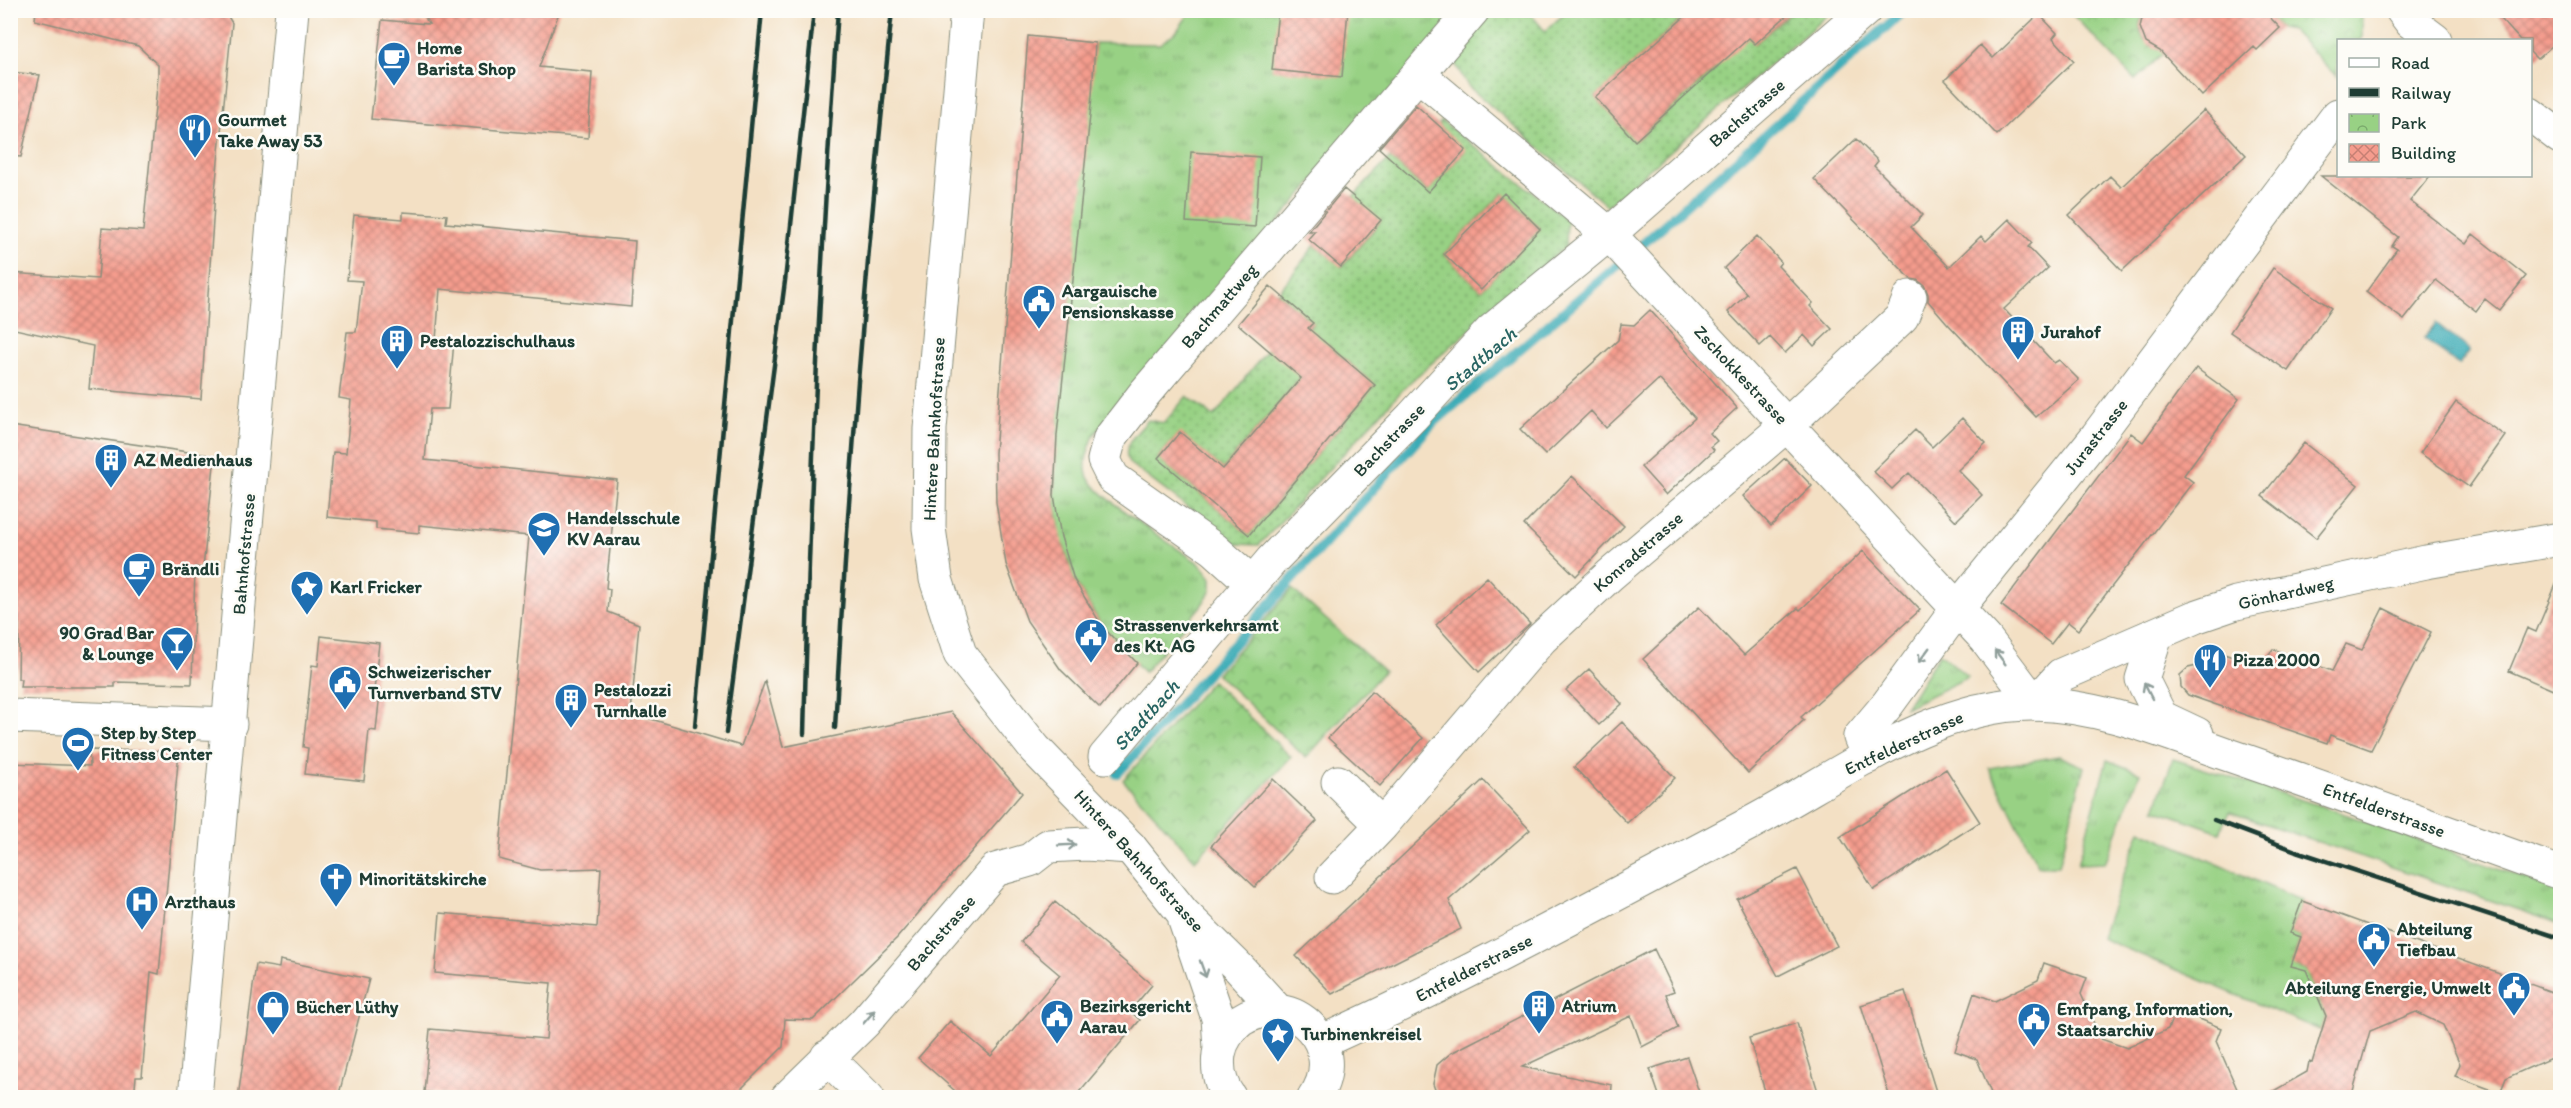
<svg xmlns="http://www.w3.org/2000/svg" width="2571" height="1108" font-family="Itim,sans-serif">
	<style>
		.grass { fill: url(#grass-tufts); stroke: #5c875c; stroke-width: 1.5 }
		.park { fill: url(#park-crowns); stroke: #5c875c; stroke-width: 1.5 }
		.garden { fill: url(#garden-dots); stroke: #5c875c; stroke-width: 1.5; fill-rule: evenodd }
		.water { fill: url(#water-ripples); stroke: #2c7475; stroke-width: 1.5 }
		.lines { fill: none; stroke-linecap: round; stroke-linejoin: round }
		.stream { stroke: #3aabb6; stroke-width: 10 }
		.building { fill: url(#building-cross-hatch) }
		.minor-casing { stroke: #898e7c; stroke-width: 35 }
		.primary-casing { stroke: #898e7c; stroke-width: 35 }
		.minor { stroke: #fff; stroke-width: 33 }
		.primary { stroke: #fff; stroke-width: 33 }
		.rail { stroke: #1f3d34; stroke-width: 4.5 }
		.oneway { stroke: #8f9e9a }
		.labels { text-anchor: middle; stroke-width: 5; stroke-linejoin: round; paint-order: stroke }
		.poi-label { font-size: 18px; font-weight: bold; fill: #1f3d34; stroke: #fdfcf7; text-anchor: start }
		.street-label { font-size: 18px; fill: #1f3d34; stroke: #fdfcf7 }
		.water-label { font-size: 20px; font-style: italic; fill: #286462; stroke: #fdfcf7 }
	</style>
	<defs>
		<pattern id="grass-tufts" width="24" height="20" patternUnits="userSpaceOnUse" patternTransform="scale(1.5)"><rect width="24" height="20" fill="#98d184"/><path d="M3 7l-1-3M5 7V3M7 7l1-3M15 17l-1-3M17 17v-4M19 17l1-3" fill="none" stroke="#7bab6d"/></pattern>
		<pattern id="park-crowns" width="20" height="18" patternUnits="userSpaceOnUse" patternTransform="scale(1.5)"><rect width="20" height="18" fill="#98d184"/><path d="M2 6a3 3 0 1 1 6 0M12 15a3 3 0 1 1 6 0" fill="none" stroke="#7bab6d"/></pattern>
		<pattern id="garden-dots" width="8" height="8" patternUnits="userSpaceOnUse" patternTransform="scale(1.5)"><rect width="8" height="8" fill="#98d184"/><path d="M2 2h.1M6 6h.1" fill="none" stroke="#7bab6d" stroke-width="1.8" stroke-linecap="round"/></pattern>
		<pattern id="water-ripples" width="26" height="14" patternUnits="userSpaceOnUse" patternTransform="scale(1.5)"><rect width="26" height="14" fill="#3aabb6"/><path d="M2 4q2-2 4 0t4 0M15 11q2-2 4 0t4 0" fill="none" stroke="#308c95"/></pattern>
		<pattern id="building-cross-hatch" width="8" height="8" patternUnits="userSpaceOnUse" patternTransform="scale(1.5)"><rect width="8" height="8" fill="#f59c8d"/><path d="M0 0l8 8M0 8l8-8" fill="none" stroke="#c68074"/></pattern>
	</defs>
	<rect width="100%" height="100%" fill="#fdfcf7"/>
	<filter id="ink" filterUnits="userSpaceOnUse"><feTurbulence type="fractalNoise" baseFrequency=".0167" numOctaves="2"/><feDisplacementMap in="SourceGraphic" scale="12" xChannelSelector="R" yChannelSelector="G"/><feConvolveMatrix kernelMatrix="1 2 1 2 8 2 1 2 1" color-interpolation-filters="sRGB"/></filter>
	<filter id="wash" filterUnits="userSpaceOnUse"><feTurbulence type="fractalNoise" baseFrequency=".008" numOctaves="4" result="noise"/><feDisplacementMap in="SourceGraphic" scale="24" xChannelSelector="R" yChannelSelector="G"/><feGaussianBlur stdDeviation="1.35" result="paint"/><feColorMatrix in="noise" values="0 0 0 0 0 0 0 0 0 0 0 0 0 0 0 0 0 1.4 0 .05"/><feComposite in="paint" operator="in"/></filter>
	<g filter="url(#wash)">
		<rect width="100%" height="100%" fill="#f3e0c4"/>
		<path class="grass" d="M1191 11H1460L1094 435C1089 449 1083 460 1087 475 1091 493 1180 550 1200 564L1211 578V591L1201 606 1144 672 1102 626 1074 580 1061 537 1054 495 1057 435 1095 43 1160 44 1177 31Z
			M1940 653 1968 677 1905 708Z
			M2059 756 2084 767 2059 866H2038L1989 768Z
			M2173 759 2336 811 2560 891V924L2230 812 2220 832 2155 809Z
			M2107 760 2140 773 2105 863 2078 864Z
			M2140 830 2302 901 2290 933 2301 937 2291 965 2306 971 2326 1016 2322 1031 2101 938Z"/>
		<path class="park" d="M2069 11H2146C2131 30 2145 47 2165 52L2135 80Z
			M2263 11H2362V37L2360 40H2338L2337 77 2291 30 2280 28Z
			M1292 589 1384 671 1306 758 1217 674Z
			M1212 681 1291 757 1195 860 1123 780Z"/>
		<path class="garden" d="M1487 11H1528L1545 31 1567 11H1725L1755 44 1793 11H1832L1607 206 1468 86 1456 65V49ZM1677 23 1717 68 1635 141 1596 97Z
			M1442 121 1567 219 1566 246 1409 383 1259 545 1236 544 1129 463C1120 445 1137 434 1148 420L1164 423 1187 396 1214 417 1268 349 1281 360 1313 323 1278 293 1315 245 1342 267 1381 221 1353 197 1390 158 1428 192 1465 151 1438 125ZM1503 193 1540 229 1481 290 1444 254ZM1328 345 1375 385 1249 535 1158 458 1180 433 1223 469Z"/>
		<path class="water" d="M2436 323 2470 350 2458 365 2424 338Z"/>
		<g class="lines">
			<path class="stream" d="M1117 774 1431 425 1645 242 1905 10"/>
		</g>
		<g id="blocks">
			<path class="building" d="M36 10H224L232 23 215 191 201 399 89 389 93 346 10 328V273L98 279 102 228 143 231 158 76V65L138 46 35 20Z
				M420 10H560L539 67 592 72 588 138 371 119 382 20 429 24Z
				M1278 10H1348L1342 77 1272 70Z
				M1692 10H1793L1755 44 1749 38 1635 141 1595 97Z
				M2144 10H2263L2280 28 2257 50 2254 47 2202 96 2160 51 2146 43 2140 27Z
				M2493 10H2560V39L2537 59 2530 52V40H2520Z
				M2039 14 2057 33 2053 38 2074 61 1997 135 1945 80 1980 45 1993 58Z
				M1028 36 1095 43 1092 96 1057 435 1054 495 1061 537 1074 580 1102 626 1137 663 1100 708 1061 670 1027 621 1006 564 996 502 995 453Z
				M10 72 40 75 21 157 10 156Z
				M1416 105 1466 150 1428 192 1379 148Z
				M2204 110 2246 155 2122 271 2069 215 2110 176 2121 187Z
				M1856 139 1878 161 1874 166 1923 215 1911 227 1949 267 1981 236 1986 241 2009 219 2032 243 2028 247 2048 268 2004 309 2054 363 2059 360 2079 380 2036 417 1947 323 1928 301V294L1924 285 1917 280 1911 279 1814 179Z
				M1191 152 1260 157 1255 227 1186 222Z
				M2321 176H2430L2410 201 2466 244 2473 234 2526 276 2499 310 2485 299 2476 311 2436 280 2404 320 2366 292 2397 249 2392 246 2398 237Z
				M1344 189 1381 220 1341 267 1308 239 1315 231H1309Z
				M1504 193 1540 229 1481 290 1444 254Z
				M403 212 447 215 446 223 635 241 631 307 440 289 436 340 454 341 448 409H430L425 460 617 480 606 588 610 589 608 612 639 624 631 713 741 746 765 681 783 747 951 712 1022 793 897 938 813 1020 785 1019 783 1047 732 1098H484L424 1092 430 1029 546 1039 551 983 435 973 440 913 597 927 601 868 540 870 499 859 529 536 419 525V533L376 529V522L327 517 333 452 346 453 351 400 339 398 347 332H356L362 281 347 280 354 215 403 219Z
				M1757 236 1781 262 1778 266 1813 303 1810 306 1832 329 1814 346 1804 335 1785 353 1770 337 1760 346 1728 312 1747 294 1724 268Z
				M2273 268 2331 308 2288 371 2230 332Z
				M1270 286 1313 323 1308 328 1375 385 1249 535 1158 458 1180 432 1223 469 1301 378 1238 324Z
				M1650 310 1737 408 1710 433 1717 441 1711 446 1714 450 1666 495 1641 467 1695 418 1659 379 1606 428 1591 411 1545 455 1520 429 1618 340 1621 324 1634 325Z
				M2196 368 2239 399 2184 475 2193 482 2078 630 2068 622 2051 644 2001 605 2131 433 2143 442Z
				M2456 402 2505 436 2469 487 2420 453Z
				M1962 418 1986 443 1958 470 1982 495 1956 521 1909 473 1892 489 1873 471 1915 430 1932 447Z
				M10 426 215 456 203 568 195 567 192 684 115 682V687H20L21 679H18L19 623 10 622Z
				M2304 443 2358 485 2316 538 2262 496Z
				M1785 458 1812 486 1771 526 1743 496Z
				M1572 476 1624 526 1576 576 1524 525Z
				M1863 551 1920 610 1801 717 1804 720 1748 773 1643 659 1699 607 1744 655 1798 608 1800 610Z
				M2560 575V693L2509 671 2527 628 2536 632Z
				M1487 577 1530 624 1479 672 1436 625Z
				M2383 608 2431 632 2371 750 2330 735 2327 743 2188 695 2181 687 2180 675 2188 668 2197 666 2203 647 2260 666 2273 649 2332 671 2346 644 2362 650Z
				M321 636 379 643 374 691 380 692 376 731 369 730 364 781 305 774 308 748 303 747 312 665 318 666Z
				M1589 669 1622 704 1599 725 1566 690Z
				M1372 691 1423 738 1380 786 1328 738Z
				M1622 722 1675 778 1627 823 1574 767Z
				M89 750 179 751 159 974 151 972 142 1077H136L134 1098H10V763L90 766Z
				M1946 769 1980 822 1874 890 1840 837Z
				M1273 779 1317 821 1255 887 1211 846Z
				M1483 780 1530 830 1449 900 1461 929 1332 994 1296 956Z
				M1797 869 1837 946 1778 976 1737 899Z
				M2302 901 2560 995V1054L2506 1078 2500 1093 2455 1076 2460 1064 2443 1025 2416 1012 2370 1031 2351 1098H2261L2307 1072 2309 1062 2312 1063 2326 1016 2306 970 2291 966 2301 937 2290 933Z
				M1055 902 1152 985 1130 1011 1140 1020 1074 1098H963L918 1058 950 1021 991 1056 1060 975 1021 942Z
				M1654 949 1674 991 1666 994 1678 1028 1642 1047 1631 1016 1522 1067 1612 1085 1611 1098H1438L1433 1084 1437 1065 1451 1053Z
				M280 960 369 979 338 1098H238L256 964 279 968Z
				M2044 963 2087 978 2081 994 2101 1039 2127 1048 2168 1029 2176 1009 2221 1028 2216 1041 2241 1098H1993L1977 1059 1955 1051 1974 993 1995 1001 2038 980Z
				M1905 991 1924 1053 1938 1098H1890L1861 1005Z
				M1797 1023 1820 1098H1767L1749 1038Z
				M1687 1057 1701 1098H1660L1650 1069Z"/>
		</g>
	</g>
	<g filter="url(#ink)">
		<use href="#blocks" fill-opacity="0" stroke="#898e7c" stroke-width="1.5"/>
		<g class="lines">
			<g class="minor-casing">
				<path id="minor" d="M2402 10 2411 22 2435 40
					M1418 74 1609 234 1986 639 2035 704 2061 675 2195 617 2236 603 2426 562 2560 539
					M2530 114 2560 137
					M1252 583 1214 549 1113 478 1104 460 1110 438 1144 394 1473 10
					M2156 635 2142 679 2161 717 2197 734
					M10 716 230 724
					M1105 757 1272 560 1412 417 1491 331 1609 234 1865 10
					M1868 757 1860 737 1887 705 1958 608 2097 436 2338 115
					M1338 782 1382 825
					M1332 877 1382 825 1541 639 1610 575 1788 424 1902 317 1910 297
					M827 1057 868 1098
					M787 1098 864 1023 995 870 1030 860 1048 846 1086 844 1130 847"/>
			</g>
			<g class="primary-casing">
				<path id="primary" d="M967 10 930 429 929 528 936 579 960 654 1035 749 1130 847 1183 913 1239 968 1278 1011
					M1185 921 1218 1018 1220 1048
					M1321 1042C1467 976 1608 898 1749 824 1835 779 1933 703 2033 704 2101 705 2166 733 2229 755 2340 793 2450 834 2560 873
					M195 1098 292 10
					M1230 1098C1220 1085 1217 1070 1219 1054 1221 1041 1230 1028 1241 1020 1294 987 1350 1048 1314 1098"/>
			</g>
			<use href="#minor" class="minor"/>
			<use href="#primary" class="primary"/>
			<path class="rail" d="M695 726 762 10
				M835 728C848 488 867 249 892 10
				M726 733 785 281 814 10
				M804 734C810 492 820 251 838 10
				M2214 820 2296 851 2560 938"/>
		</g>
		<defs><path id="oneway-shaft" d="M-6 0H5M1.5-3L5.5 0L1.5 3" fill="none" stroke-width="1.6" stroke-linecap="round" stroke-linejoin="round" transform="scale(1.5)"/></defs>
		<g class="oneway">
			<use href="#oneway-shaft" transform="translate(1924 655) rotate(126)"/>
			<use href="#oneway-shaft" transform="translate(2000 657) rotate(-127)"/>
			<use href="#oneway-shaft" transform="translate(2148 691) rotate(-117)"/>
			<use href="#oneway-shaft" transform="translate(1067 845) rotate(-3)"/>
			<use href="#oneway-shaft" transform="translate(1203 969) rotate(70)"/>
			<use href="#oneway-shaft" transform="translate(869 1017) rotate(-49)"/>
		</g>
	</g>
	<defs>
		<g id="cafe-pin" transform="scale(1.725)"><path d="M0 17L-7.5 6A9.5 9.5 0 1 1 7.5 6Z" fill="#1f6fb2" stroke="#fdfcf7"/><path d="M-5.5-4.5H6V0H3Q3 3.5 0 3.5H-2.5Q-5.5 3.5-5.5 0ZM3-3.2v2h1.7v-2ZM-6 4.5H4V6H-6Z" fill="#fff"/></g>
		<g id="restaurant-pin" transform="scale(1.725)"><path d="M0 17L-7.5 6A9.5 9.5 0 1 1 7.5 6Z" fill="#1f6fb2" stroke="#fdfcf7"/><path d="M-5-6h1v4h1v-4h1v4h1v-4h1v5L-1.5 .5V6h-2V.5L-5-1ZM5-6V6H3V1.5H1.5Q1.5-4 5-6Z" fill="#fff"/></g>
		<g id="civic-pin" transform="scale(1.725)"><path d="M0 17L-7.5 6A9.5 9.5 0 1 1 7.5 6Z" fill="#1f6fb2" stroke="#fdfcf7"/><path d="M-.6-6.5H3V-4.5H.6V-3L4-1V1h2V6H-6V1h2V-1L-.6-3ZM-1.2 2.5V6h2.4V2.5Z" fill="#fff"/></g>
		<g id="building-pin" transform="scale(1.725)"><path d="M0 17L-7.5 6A9.5 9.5 0 1 1 7.5 6Z" fill="#1f6fb2" stroke="#fdfcf7"/><path d="M-4-6H4V6H1V3H-1V6H-4ZM-2.5-4.3h1.7v1.8h-1.7ZM.8-4.3h1.7v1.8H.8ZM-2.5-1h1.7V.8h-1.7ZM.8-1h1.7V.8H.8Z" fill="#fff"/></g>
		<g id="university-pin" transform="scale(1.725)"><path d="M0 17L-7.5 6A9.5 9.5 0 1 1 7.5 6Z" fill="#1f6fb2" stroke="#fdfcf7"/><path d="M0-5L7-2L0 1L-7-2ZM-4 1L0 2.5L4 1V4Q0 6-4 4Z" fill="#fff"/></g>
		<g id="sight-pin" transform="scale(1.725)"><path d="M0 17L-7.5 6A9.5 9.5 0 1 1 7.5 6Z" fill="#1f6fb2" stroke="#fdfcf7"/><path d="M0-6L1.8-2.2L6-1.7L2.9 1.2L3.7 5.4L0 3.3L-3.7 5.4L-2.9 1.2L-6-1.7L-1.8-2.2Z" fill="#fff"/></g>
		<g id="bar-pin" transform="scale(1.725)"><path d="M0 17L-7.5 6A9.5 9.5 0 1 1 7.5 6Z" fill="#1f6fb2" stroke="#fdfcf7"/><path d="M-6-5H6L.8 .8V4.5H3.5V6h-7V4.5H-.8V.8Z" fill="#fff"/></g>
		<g id="stadium-pin" transform="scale(1.725)"><path d="M0 17L-7.5 6A9.5 9.5 0 1 1 7.5 6Z" fill="#1f6fb2" stroke="#fdfcf7"/><path d="M0-5a6.5 5 0 1 0 0 10a6.5 5 0 1 0 0-10ZM-3.5-1.8h7v3.6h-7Z" fill="#fff"/></g>
		<g id="church-pin" transform="scale(1.725)"><path d="M0 17L-7.5 6A9.5 9.5 0 1 1 7.5 6Z" fill="#1f6fb2" stroke="#fdfcf7"/><path d="M-1.2-6h2.4v3.5h3.3v2.4h-3.3V6h-2.4V-.1h-3.3v-2.4h3.3Z" fill="#fff"/></g>
		<g id="hospital-pin" transform="scale(1.725)"><path d="M0 17L-7.5 6A9.5 9.5 0 1 1 7.5 6Z" fill="#1f6fb2" stroke="#fdfcf7"/><path d="M-5-5h3v3.5h4V-5h3V5h-3V1.5h-4V5h-3Z" fill="#fff"/></g>
		<g id="shop-pin" transform="scale(1.725)"><path d="M0 17L-7.5 6A9.5 9.5 0 1 1 7.5 6Z" fill="#1f6fb2" stroke="#fdfcf7"/><path d="M-5-2.5h2.3a2.7 3.5 0 0 1 5.4 0H5L5.5 6h-11ZM-1.5-2.5h3a1.5 2.3 0 0 0-3 0Z" fill="#fff"/></g>
	</defs>
	<g fill-rule="evenodd">
		<use href="#cafe-pin" x="394" y="58"/>
		<use href="#restaurant-pin" x="195" y="130"/>
		<use href="#civic-pin" x="1039" y="301"/>
		<use href="#building-pin" x="2018" y="332"/>
		<use href="#building-pin" x="397" y="341"/>
		<use href="#building-pin" x="111" y="460"/>
		<use href="#university-pin" x="544" y="528"/>
		<use href="#cafe-pin" x="139" y="569"/>
		<use href="#sight-pin" x="307" y="587"/>
		<use href="#civic-pin" x="1091" y="635"/>
		<use href="#bar-pin" x="177" y="643"/>
		<use href="#restaurant-pin" x="2210" y="660"/>
		<use href="#civic-pin" x="345" y="682"/>
		<use href="#building-pin" x="571" y="700"/>
		<use href="#stadium-pin" x="78" y="743"/>
		<use href="#church-pin" x="336" y="879"/>
		<use href="#hospital-pin" x="142" y="902"/>
		<use href="#civic-pin" x="2374" y="939"/>
		<use href="#civic-pin" x="2514" y="988"/>
		<use href="#building-pin" x="1539" y="1006"/>
		<use href="#shop-pin" x="273" y="1007"/>
		<use href="#civic-pin" x="1057" y="1016"/>
		<use href="#civic-pin" x="2034" y="1019"/>
		<use href="#sight-pin" x="1278" y="1034"/>
	</g>
	<g class="labels">
		<g class="poi-label">
			<text x="417" y="54">Home<tspan x="417" dy="21">Barista Shop</tspan></text>
			<text x="218" y="126">Gourmet<tspan x="218" dy="21">Take Away 53</tspan></text>
			<text x="1062" y="297">Aargauische<tspan x="1062" dy="21">Pensionskasse</tspan></text>
			<text x="2041" y="338">Jurahof</text>
			<text x="420" y="347">Pestalozzischulhaus</text>
			<text x="134" y="466">AZ Medienhaus</text>
			<text x="567" y="524">Handelsschule<tspan x="567" dy="21">KV Aarau</tspan></text>
			<text x="162" y="575">Brändli</text>
			<text x="330" y="593">Karl Fricker</text>
			<text x="1114" y="631">Strassenverkehrsamt<tspan x="1114" dy="21">des Kt. AG</tspan></text>
			<text x="154" y="639" text-anchor="end">90 Grad Bar<tspan x="154" dy="21">&amp; Lounge</tspan></text>
			<text x="2233" y="666">Pizza 2000</text>
			<text x="368" y="678">Schweizerischer<tspan x="368" dy="21">Turnverband STV</tspan></text>
			<text x="594" y="696">Pestalozzi<tspan x="594" dy="21">Turnhalle</tspan></text>
			<text x="101" y="739">Step by Step<tspan x="101" dy="21">Fitness Center</tspan></text>
			<text x="359" y="885">Minoritätskirche</text>
			<text x="165" y="908">Arzthaus</text>
			<text x="2397" y="935">Abteilung<tspan x="2397" dy="21">Tiefbau</tspan></text>
			<text x="2491" y="994" text-anchor="end">Abteilung Energie, Umwelt</text>
			<text x="1080" y="1012">Bezirksgericht<tspan x="1080" dy="21">Aarau</tspan></text>
			<text x="1562" y="1012">Atrium</text>
			<text x="296" y="1013">Bücher Lüthy</text>
			<text x="2057" y="1015">Emfpang, Information,<tspan x="2057" dy="21">Staatsarchiv</tspan></text>
			<text x="1301" y="1040">Turbinenkreisel</text>
		</g>
		<g class="street-label">
			<text transform="translate(1747 113) rotate(-41)" y="6">Bachstrasse</text>
			<text transform="translate(1219 306) rotate(-49)" y="6">Bachmattweg</text>
			<text transform="translate(1741 375) rotate(47)" y="6">Zschokkestrasse</text>
			<text transform="translate(934 429) rotate(-87)" y="6">Hintere Bahnhofstrasse</text>
			<text transform="translate(2096 437) rotate(-52)" y="6">Jurastrasse</text>
			<text transform="translate(1389 440) rotate(-46)" y="6">Bachstrasse</text>
			<text transform="translate(1638 552) rotate(-41)" y="6">Konradstrasse</text>
			<text transform="translate(244 554) rotate(-85)" y="6">Bahnhofstrasse</text>
			<text transform="translate(2286 593) rotate(-13)" y="6">Gönhardweg</text>
			<text transform="translate(1904 743) rotate(-25)" y="6">Entfelderstrasse</text>
			<text transform="translate(2384 810) rotate(20)" y="6">Entfelderstrasse</text>
			<text transform="translate(1139 861) rotate(48)" y="6">Hintere Bahnhofstrasse</text>
			<text transform="translate(941 933) rotate(-49)" y="6">Bachstrasse</text>
			<text transform="translate(1474 968) rotate(-27)" y="6">Entfelderstrasse</text>
		</g>
		<g class="water-label">
			<text transform="translate(1480 359) rotate(-40)" y="7">Stadtbach</text>
			<text transform="translate(1146 715) rotate(-48)" y="7">Stadtbach</text>
		</g>
	</g>
	<rect width="2571" height="1108" fill="none" stroke="#fdfcf7" stroke-width="36"/>
	<rect x="2337" y="39" width="195" height="138" fill="#fdfcf7" stroke="#a4b0a9" stroke-width="1.5"/>
	<rect x="2349" y="58" width="30" height="9" fill="#ffffff" stroke="#a4b0a9" stroke-width="1.5"/>
	<text x="2391" y="69" font-size="18" fill="#1f3d34">Road</text>
	<rect x="2349" y="88" width="30" height="9" fill="#1f3d34" stroke="#a4b0a9" stroke-width="1.5"/>
	<text x="2391" y="99" font-size="18" fill="#1f3d34">Railway</text>
	<rect x="2349" y="114" width="30" height="18" fill="url(#park-crowns)" stroke="#a4b0a9" stroke-width="1.5"/>
	<text x="2391" y="129" font-size="18" fill="#1f3d34">Park</text>
	<rect x="2349" y="144" width="30" height="18" fill="url(#building-cross-hatch)" stroke="#a4b0a9" stroke-width="1.5"/>
	<text x="2391" y="159" font-size="18" fill="#1f3d34">Building</text>
</svg>
